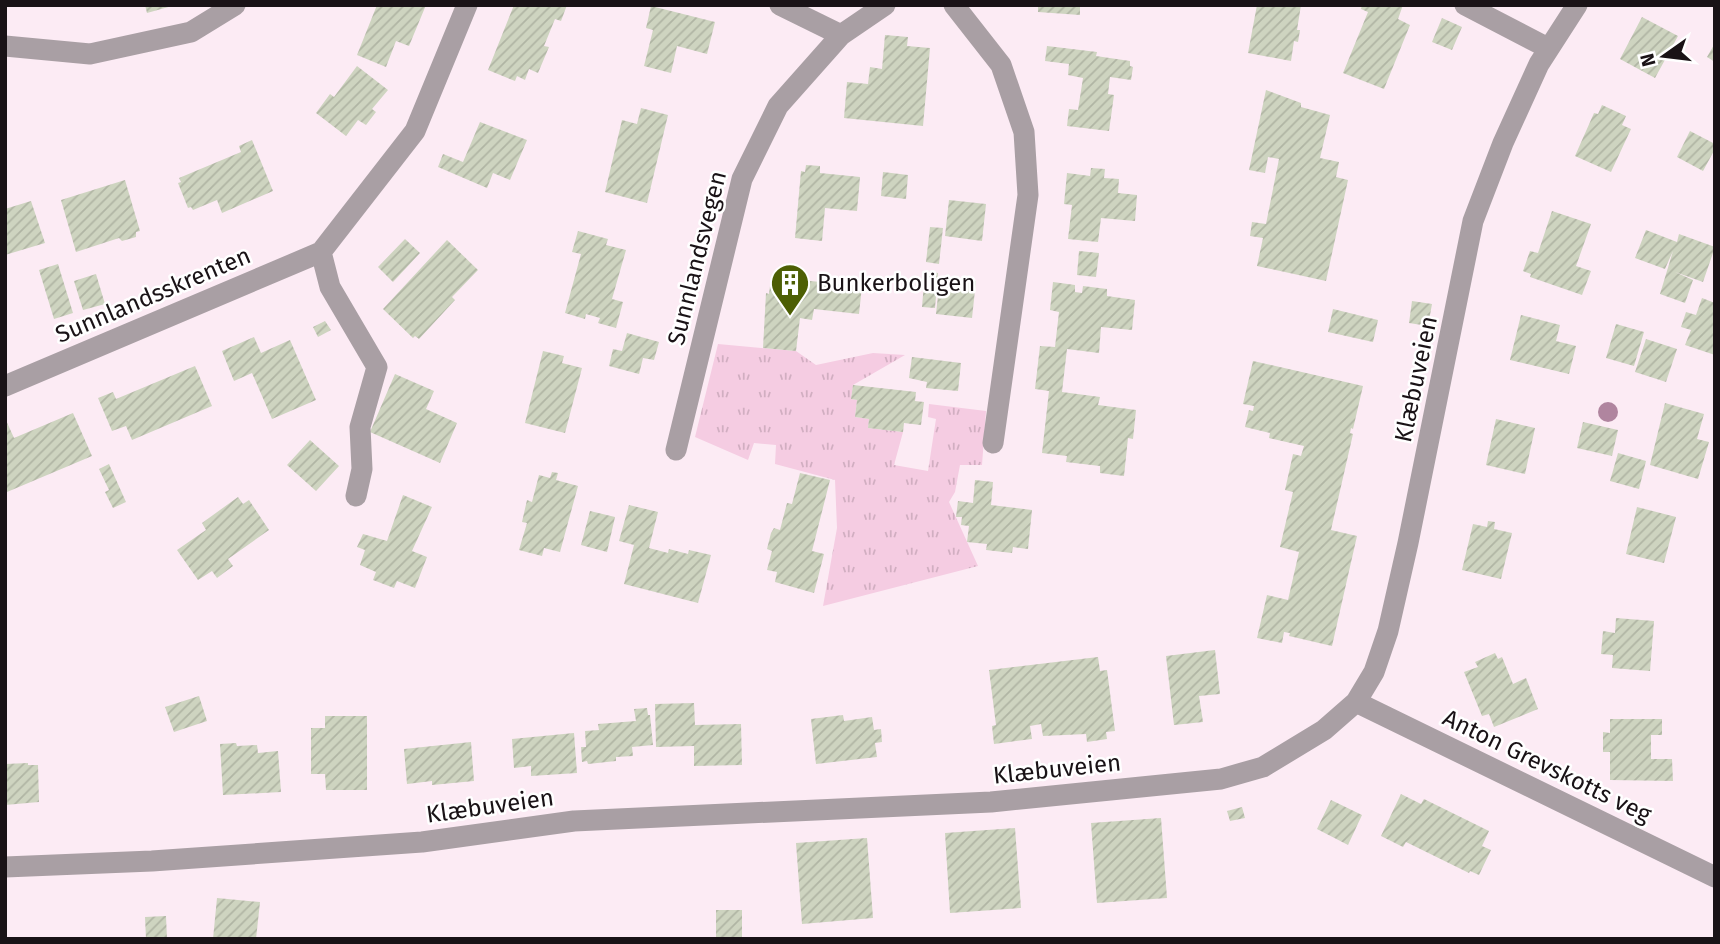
<svg xmlns="http://www.w3.org/2000/svg" width="1720" height="944" font-family="'Fira Sans',sans-serif">
	<style>
		.grass { fill: url(#grass-tufts) }
		.building { fill: url(#building-hatch) }
		.lines { fill: none; stroke-linecap: round; stroke-linejoin: round }
		.minor { stroke: #a99fa4; stroke-width: 21 }
		.tree { fill: #b0859f }
		.labels { text-anchor: middle; stroke-width: 5; stroke-linejoin: round; paint-order: stroke }
		.street-label { font-size: 24px; fill: #191216; stroke: #fff }
		.poi-label { font-size: 24px; fill: #191216; stroke: #fff; text-anchor: start }
	</style>
	<defs>
		<pattern id="grass-tufts" width="24" height="20" patternUnits="userSpaceOnUse" patternTransform="scale(1.75)"><rect width="24" height="20" fill="#f5cce2"/><path d="M3 7l-1-3M5 7V3M7 7l1-3M15 17l-1-3M17 17v-4M19 17l1-3" fill="none" stroke="#d1aec1"/></pattern>
		<pattern id="building-hatch" width="6" height="6" patternUnits="userSpaceOnUse" patternTransform="scale(1.75)"><rect width="6" height="6" fill="#ced4c0"/><path d="M-1 1l2-2M0 6l6-6M5 7l2-2" fill="none" stroke="#b0b5a4"/></pattern>
	</defs>
	<rect width="100%" height="100%" fill="#fcebf4"/>
	<path class="grass" d="M718 344 796 351 816 365 873 353 905 355 853 385 851 399 857 400 855 417 869 419 868 428 903 432 894 465 928 471 936 419 928 417 929 404 986 411 982 465H960L955 492 949 502 978 566 823 606 837 528 835 480 775 464 776 445 754 443 748 460 695 437Z"/>
	<path class="building" d="M145 5H172V6L147 13Z
		M377 5H426L409 46 396 41 386 67 357 55Z
		M514 5H567L561 21 555 19 544 46 549 47 538 73 529 69 525 80 517 76 515 81 488 70Z
		M1038 5H1080V15L1038 12Z
		M1257 5H1301L1297 30H1300L1298 42 1294 41 1291 61 1248 53Z
		M1362 5H1403L1398 19 1410 25 1384 89 1343 73 1368 12 1361 9Z
		M651 6 715 22 707 54 677 46 671 73 644 66 653 30 646 28Z
		M1642 17 1678 36 1655 78 1620 59Z
		M1442 18 1462 27 1452 50 1432 42Z
		M885 35 908 37 907 46 930 48 923 126 844 118 847 82 868 84 870 67 882 69Z
		M1715 43V62L1707 57Z
		M1047 46 1097 52 1096 56 1130 61V66L1133 67 1131 80 1110 77 1108 94 1114 95 1109 131 1067 126 1069 109 1078 110 1083 78 1068 75 1069 64 1045 61Z
		M357 66 388 90 372 109 376 112 366 125 358 120 346 136 316 113 330 94 334 97Z
		M1266 90 1301 103V107L1330 115 1320 158 1339 162 1336 177 1348 180 1326 281 1257 266 1263 238 1250 236 1252 222 1266 224 1279 159 1268 157 1265 173 1249 170Z
		M1602 105 1626 116 1622 125 1631 129 1611 172 1575 156 1594 113 1598 114Z
		M641 108 668 115 647 203 605 192 622 120 637 124Z
		M480 122 527 140 510 180 493 173 487 188 438 167 443 154 463 162Z
		M1690 131 1715 144V149L1703 171 1677 157Z
		M252 140 273 191 222 213 217 200 193 210 191 207 188 208 178 183 181 182 179 178 241 152 239 146Z
		M806 165 820 166V173L860 177 857 211 825 208 822 241 795 238 801 171 805 172Z
		M1091 168 1105 169 1104 178 1119 179 1118 193 1137 195 1135 221 1101 218 1098 242 1068 239 1072 205 1064 204 1067 173 1090 176Z
		M883 172 908 175 906 199 881 196Z
		M125 180 140 231 136 232V237L122 241 119 238 76 252 61 200Z
		M949 200 986 204 982 241 945 236Z
		M31 201 45 243 5 255V209Z
		M1552 211 1591 224 1576 266 1591 271 1582 295 1530 277 1531 274 1523 271 1530 251 1538 253Z
		M930 227 943 228 939 264 926 262Z
		M1646 230 1677 242 1679 234 1715 247 1703 282 1675 272 1693 280 1685 303 1660 294 1673 251 1665 269 1635 258Z
		M578 231 608 239 606 245 626 250 612 299 623 302 616 328 598 323 600 318 586 314 585 319 565 313 581 254 572 252Z
		M405 239 420 253 393 282 378 267Z
		M447 240 478 270 452 297 455 300 419 339 415 336 413 338 383 309Z
		M1079 251 1099 253 1096 277 1077 275Z
		M58 264 73 313 54 319 39 270Z
		M925 271 938 273 935 308 922 307Z
		M96 274 105 304 83 310 74 281Z
		M940 277 976 281 972 318 936 314Z
		M800 280 862 286 859 314 814 309 812 320 800 318 796 351 763 348 766 293 769 294 770 286 799 289Z
		M1053 282 1075 285V292L1082 293 1083 286 1107 289V296L1135 300 1132 330 1101 327 1099 353 1067 349 1062 392 1100 397 1098 405 1136 410 1133 439 1128 438 1124 476 1100 473V466L1066 462 1067 456 1042 453 1049 391 1035 389 1040 346 1055 347 1059 312 1050 310Z
		M1702 298 1715 303V355L1685 345 1691 330 1681 327 1686 312 1696 315Z
		M1412 301 1432 304 1428 326 1409 323Z
		M1333 309 1378 320 1373 342 1328 332Z
		M1521 315 1560 325 1556 341 1576 346 1569 374 1510 360Z
		M325 321 331 330 318 337 313 327Z
		M1616 324 1644 332 1634 366 1606 358Z
		M627 333 659 342 654 360 643 358 639 374 609 366 613 349 622 351Z
		M254 337 261 353 290 340 316 400 272 419 252 373 234 381 222 351Z
		M1646 339 1677 349 1666 382 1635 372Z
		M543 351 564 356 562 363 582 368 565 433 525 423Z
		M912 357 961 363 958 391 926 388 927 382 909 378Z
		M1253 361 1363 386 1353 429 1351 428 1350 433 1353 434 1331 530 1357 536 1332 646 1289 636 1290 633 1284 632 1282 643 1257 638 1267 595 1288 600 1299 552 1280 547 1293 492 1285 490 1293 454 1301 456 1304 446 1269 438 1270 433 1245 427 1249 410 1253 411 1254 406 1243 404Z
		M195 366 212 406 132 440 126 426 112 431 98 398 113 392 116 399Z
		M395 374 434 391 426 409 457 423 440 463 370 432Z
		M853 385 916 392 915 401 924 402 921 425 904 423 903 432 868 428 869 419 855 417 857 400 851 399Z
		M1665 403 1704 414 1697 439 1709 442 1698 479 1650 465Z
		M73 413 92 456 7 492 5 418 14 438Z
		M1496 419 1535 428 1525 474 1486 465Z
		M1583 422 1618 430 1612 456 1577 448Z
		M310 440 339 466 316 491 287 465Z
		M1618 453 1646 461 1639 489 1610 481Z
		M109 464 126 502 113 508 105 492 109 490 99 469Z
		M552 472 558 473 556 480 578 486 560 552 544 548 542 556 519 550 527 523 522 522 527 500 532 502 539 475 550 478Z
		M800 473 830 480 812 551 824 554 814 593 775 582 777 572 767 570 772 551 767 549 771 533 774 528 780 530 787 503 792 504Z
		M975 480 993 482 991 505 1032 510 1028 549 1013 547 1012 553 986 550 987 544 967 542 969 526 961 525 962 517H956L958 501 973 503Z
		M403 495 432 507 412 551 427 557 415 588 397 581 394 588 373 580 376 572 360 565 365 550 357 547 363 534 387 541Z
		M238 497 243 504 249 500 269 530 228 559 233 566 217 578 212 571 198 580 177 550 206 530 202 523Z
		M629 505 658 512 649 548 668 553 669 549 688 554 689 550 711 555 698 603 624 584 634 545 619 541Z
		M1637 507 1676 517 1664 563 1626 554Z
		M590 511 615 517 607 552 581 545Z
		M1488 521 1495 522 1494 529 1512 533 1501 579 1462 570 1473 524 1487 527Z
		M1616 618 1654 621 1650 671 1612 668 1613 655 1601 654 1603 631 1615 633Z
		M1215 650 1220 694 1199 696 1203 722 1174 725 1166 656Z
		M1495 653 1498 659 1502 657 1513 684 1526 678 1538 709 1494 727 1489 714 1482 716 1464 672 1478 667 1475 662Z
		M1098 657 1100 671 1107 670 1115 731 1106 732 1107 739 1087 742 1086 734 1043 736 1041 724 1030 726 1032 739 994 744 992 726 996 725 989 670Z
		M199 696 207 721 174 732 165 707Z
		M694 703 695 725 741 724 742 765 694 766V746L656 747 655 704Z
		M647 708 648 715H650L653 745 632 747 633 756 616 757V761L588 764 587 761 582 762 581 747H586L585 731 599 730 598 724 636 721 634 709Z
		M843 715 844 721 872 717 874 730 881 729 882 742 875 743 877 757 816 764 811 719Z
		M325 716H367V790H326L325 774H311V728H325Z
		M1610 719H1662V735H1651V759H1672L1673 781 1610 780V752H1603V732L1610 733Z
		M574 733 577 773 531 776V766L514 768 512 739Z
		M471 742 474 781 432 785V781L407 784 404 749Z
		M236 743 237 746 257 745 258 753 278 751 281 792 223 795 220 744Z
		M28 763V765H38L39 802 5 805V764Z
		M1401 794 1421 804 1424 799 1489 831 1482 846 1491 850 1479 875 1470 871 1469 873 1406 842 1403 847 1381 836Z
		M1331 800 1362 815 1348 845 1317 829Z
		M1242 807 1245 818 1230 821 1227 811Z
		M1161 818 1167 898 1097 903 1091 823Z
		M1015 828 1021 908 950 913 945 833Z
		M867 838 873 918 802 924 796 843Z
		M217 898 260 902 256 939H213Z
		M716 910H742V939H716Z
		M166 916 167 939H146L145 917Z"/>
	<g class="lines">
		<path class="minor" d="M780 5 841 35
			M954 5 1001 65 1024 132 1028 195 993 443
			M1465 5 1548 48
			M5 46 90 54 191 32 235 5
			M321 252 330 287 377 367 360 427 362 469 356 496
			M5 386 321 252 415 131 467 5
			M676 450 742 179 778 106 841 35 885 5
			M1356 702 1715 877
			M5 867 152 861 422 842 574 821 991 802 1221 779 1263 767 1324 730 1356 702 1374 672 1388 631 1408 543 1473 221 1503 143 1539 64 1577 5"/>
	</g>
	<circle class="tree" cx="1608" cy="412" r="10"/>
	<defs>
		<g id="building-pin" transform="scale(2.0125)"><path d="M0 17L-7.5 6A9.5 9.5 0 1 1 7.5 6Z" fill="#4d5f04" stroke="#fff"/><path d="M-4-6H4V6H1V3H-1V6H-4ZM-2.5-4.3h1.7v1.8h-1.7ZM.8-4.3h1.7v1.8H.8ZM-2.5-1h1.7V.8h-1.7ZM.8-1h1.7V.8H.8Z" fill="#fff"/></g>
	</defs>
	<g fill-rule="evenodd">
		<use href="#building-pin" x="790" y="283"/>
	</g>
	<g class="labels">
		<g class="street-label">
			<text transform="translate(697 258) rotate(-76)" y="8">Sunnlandsvegen</text>
			<text transform="translate(153 295) rotate(-23)" y="8">Sunnlandsskrenten</text>
			<text transform="translate(1416 379) rotate(-78)" y="8">Klæbuveien</text>
			<text transform="translate(1547 766) rotate(26)" y="8">Anton Grevskotts veg</text>
			<text transform="translate(1057 769) rotate(-6)" y="8">Klæbuveien</text>
			<text transform="translate(490 806) rotate(-8)" y="8">Klæbuveien</text>
		</g>
		<g class="poi-label">
			<text x="817" y="291">Bunkerboligen</text>
		</g>
	</g>
	<rect width="1720" height="944" fill="none" stroke="#191216" stroke-width="14"/>
	<g transform="translate(1664 56) rotate(256)" stroke="#ffffff" stroke-width="5" paint-order="stroke">
	<path d="M0-5L12 26L0 18L-12 26Z" fill="#191216"/>
	<text y="-10" font-size="19" font-weight="bold" text-anchor="middle" fill="#191216">N</text>
	</g>
</svg>
